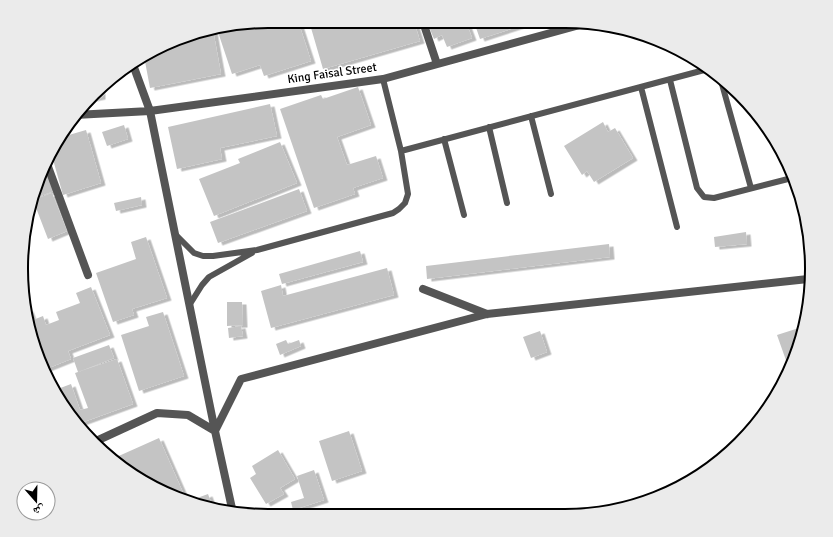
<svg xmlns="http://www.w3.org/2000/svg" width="833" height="537" font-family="Signika,'Noto Naskh Arabic',sans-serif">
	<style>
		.building { fill: #c4c4c4; filter: url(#shadow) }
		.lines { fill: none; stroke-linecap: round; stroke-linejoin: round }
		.lane { stroke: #555; stroke-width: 6 }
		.street { stroke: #555; stroke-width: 8 }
		.labels { text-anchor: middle; stroke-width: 3; stroke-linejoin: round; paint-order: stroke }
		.street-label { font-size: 12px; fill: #000; stroke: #fff }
		.rim { fill: none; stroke: #000; stroke-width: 2 }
	</style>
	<defs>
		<filter id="shadow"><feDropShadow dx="4.5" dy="2.5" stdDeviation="0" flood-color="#0004"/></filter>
	</defs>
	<rect width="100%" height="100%" fill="#fff"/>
	<path class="building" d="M268 21H298L311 61 264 76 260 65 232 74 217 29Z
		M309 21 414 22 420 41 323 69Z
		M427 22H466L472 38 447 47 442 35 434 39Z
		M474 22 529 23 480 39Z
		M213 30 221 74 150 88 144 56 189 34Z
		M358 87 371 125 337 137 347 165 376 156 383 178 353 188 355 194 314 208 280 109 321 95 323 99Z
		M101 91V97L92 99Z
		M270 104 277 136 220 148 222 159 177 169 168 127Z
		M603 122 608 132 615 128 633 158 594 182 587 171 582 175 564 146Z
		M124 125 128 139 107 146 102 132Z
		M86 130 101 183 63 195 52 156 62 137Z
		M280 142 297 183 214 216 199 179 240 163 238 159Z
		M46 167 54 191 32 199 34 189Z
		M299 189 307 211 218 243 210 222Z
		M52 193 67 231 48 239 33 200Z
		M141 197 142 205 116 211 114 203Z
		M746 232 747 244 715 247 714 237Z
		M146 237 167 298 132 309 134 315 113 322 96 273 136 259 131 242Z
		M609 244 610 257 427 279 426 266Z
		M360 251 363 262 282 284 279 274Z
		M387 268 394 295 271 328 261 291 281 285 283 296Z
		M91 287 110 335 68 351 71 359 46 369 29 332 27 310 29 309 33 320 43 316 46 325 59 320 56 312 80 303 76 293Z
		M227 302H242L243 325 227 326Z
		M163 312 184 376 139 391 121 335 149 326 146 317Z
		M241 326 243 336 229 338 228 328Z
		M802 327 799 348 788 366 777 335Z
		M540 331 547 352 531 358 523 337Z
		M286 340 288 344 299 340 301 346 280 355 276 344Z
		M109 345 114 358 78 372 73 358Z
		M117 359 133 404 78 424 63 406 55 390 71 384 80 410 88 408 75 373Z
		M349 431 362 471 332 481 319 441Z
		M159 438 184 495 177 498 174 497 112 459Z
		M278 450 295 479 280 488 284 494 266 504 250 478 256 474 252 466Z
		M314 470 324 500 293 510 291 502 304 498 297 476Z
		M208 494 213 508 189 501Z
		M320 509 322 514H311Z"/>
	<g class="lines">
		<path class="lane" d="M720 77 751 188
			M670 80 697 188 704 197 714 198 792 178
			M641 87 677 227
			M531 116 551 194
			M489 127 507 203
			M444 139 464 215
			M401 151 708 69
			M176 235 194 253 203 256H213L257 250 393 213 399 209 405 203 408 194 401 151 383 79
			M190 304 202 285 209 277 252 253"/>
		<path class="street" d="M423 22 437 64
			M132 62 150 111 215 431 233 513
			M75 115 150 111 383 79 587 23
			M47 164 88 275
			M423 289 487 314
			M94 442 157 413 188 415 215 431 241 379 487 314 808 279"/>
	</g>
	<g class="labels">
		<g class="street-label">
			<text transform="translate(332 73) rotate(-8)" y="4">King Faisal Street</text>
		</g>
	</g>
	<path d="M0 0H833V537H0ZM268 28H565A240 240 0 0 1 805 268V269A240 240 0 0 1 565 509H268A240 240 0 0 1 28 269V268A240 240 0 0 1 268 28Z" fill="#ebebeb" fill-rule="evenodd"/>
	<path class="rim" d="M268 28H565A240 240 0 0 1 805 268V269A240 240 0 0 1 565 509H268A240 240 0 0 1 28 269V268A240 240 0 0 1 268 28Z"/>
	<g transform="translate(36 501) rotate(160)"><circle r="19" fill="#ffffff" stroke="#999999"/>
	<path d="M0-3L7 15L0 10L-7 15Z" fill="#000000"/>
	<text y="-6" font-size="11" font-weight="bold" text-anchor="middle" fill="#000000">ش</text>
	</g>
</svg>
